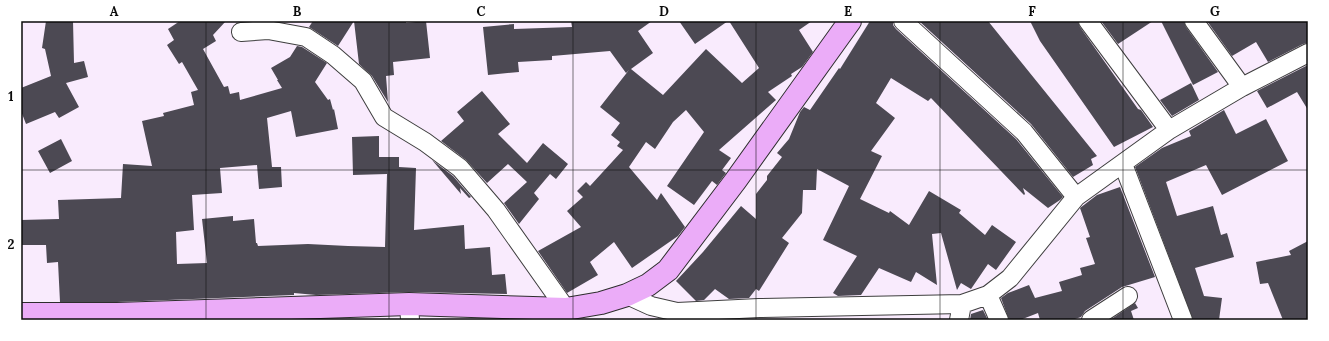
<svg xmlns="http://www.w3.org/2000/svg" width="1329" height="341" font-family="Lora,serif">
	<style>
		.building { fill: #4c4953 }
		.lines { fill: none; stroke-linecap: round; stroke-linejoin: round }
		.street-casing { stroke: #3e3e3e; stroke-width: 20 }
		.secondary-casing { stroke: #2d2d2d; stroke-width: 24 }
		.street { stroke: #fff; stroke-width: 18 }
		.secondary { stroke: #ebacf8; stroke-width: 22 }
		.grid { fill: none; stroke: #0b0b0b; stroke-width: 1; stroke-opacity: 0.55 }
		.neatline { fill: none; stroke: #0b0b0b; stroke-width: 1.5 }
		.grid-label { font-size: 13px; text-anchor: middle; font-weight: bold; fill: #0b0b0b }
	</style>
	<rect width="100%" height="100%" fill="#f9ebfd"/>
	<path class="building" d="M46 21H73L74 63 84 61 88 77 66 83 79 107 59 118 55 112 26 124 21 111V88L51 76 45 49 42 48Z
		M180 21H226L213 35 216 41 203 49 224 87 228 86 230 94 239 92 240 100 282 88 277 80H278L271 68 290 57 297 46 302 47 327 63 315 82 328 100 330 99 333 110 334 109 338 129 296 137 291 111 267 118 272 167H281L282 187 259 189 257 165 220 168 222 193 192 195 194 230 176 232 177 264 207 263 202 219 233 216V221L254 219 256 243H257L258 246 308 244 348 246 385 247 387 174 353 175 352 137 379 136V157H399V167L416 168 414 230 464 225 465 249 490 247 492 275 505 274 507 294 409 292 316 295 294 293V295L117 302H60L58 262 47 263 46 245H21V220L59 219 58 200 121 198 123 164 152 166 142 121 164 116 163 113 194 105 191 92 198 90 182 62 179 64 167 45 174 40 168 29Z
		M313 21H354L338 46 309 27Z
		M354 21H406V23L426 21 430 58 393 62 394 75 386 76 388 102 372 76 359 64Z
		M571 21H652L638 31 653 53 631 69 663 95 706 49 742 83 759 68 729 21H812L799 30 813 52 802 67 791 74 792 76 768 92 776 100 719 150 731 158 722 170 726 173 717 185 712 181 694 205 667 186 704 132 686 110 673 122 655 149 646 142 629 167 657 200 661 193 685 227 678 236 632 268 614 242 590 262 598 275 567 293 538 251 581 227 567 211 583 197 577 191 586 182 590 186 623 150 617 146 620 142 611 135 620 123 600 107 629 70 626 73 610 51 552 56V60L518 62 519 72 488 75 483 27 514 24V29L572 27Z
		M679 21H728L695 44Z
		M870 21H893V25L896 29 1016 139 1063 197 1060 200 1048 208 1023 188 1025 194 1024 195 931 98 928 101 891 78 876 103 895 118 871 151 882 156 860 199 889 213 890 211 909 225 929 191 961 210 959 213 985 235 992 225 1016 242 996 270 988 264 971 289 961 283 957 290 941 233 932 234 937 285 916 272 911 282 879 268 861 295 838 296 833 293 857 256 823 240 849 186 817 169 816 190H803L802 213 782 238 789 243 759 291 756 289 749 298 729 299 715 289 704 300 696 301 676 281 703 252 741 206 756 219V194L767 180V176L782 157 777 153 789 139 800 112 804 107 810 110 839 68 840 69Z
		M919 21H988L1097 156 1091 159 1093 165 1073 177 1031 124Z
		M1030 21H1078L1080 27 1138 109 1141 110 1153 127 1114 147 1040 41Z
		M1101 21H1153L1118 44Z
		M1161 21H1184L1186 27 1218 72 1193 85Z
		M1207 21H1308V43L1303 44 1268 62 1256 42 1232 56Z
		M1308 65V110L1297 92 1267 108 1257 91Z
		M1191 83 1199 100 1172 116 1160 100Z
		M482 91 510 124 498 134 527 163 543 143 568 164 556 179 550 174 534 193 539 199 519 224 504 203 527 182 508 164 487 183 466 160 441 141 464 121 457 112Z
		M1224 110 1236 134 1266 119 1288 161 1222 195 1206 165 1166 182 1177 216 1213 206 1221 235 1227 233 1234 257 1195 268 1204 296 1222 298 1219 320H1193L1135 167 1162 148 1191 136 1189 131Z
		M61 139 72 161 50 173 38 151Z
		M432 160 453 176 471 197 469 198 460 188 461 194Z
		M1120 187 1155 277 1122 287 1085 311 1081 317 1072 320H1040L1038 313 1020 320H1009L1001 298 1008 293 1029 285 1035 298 1062 291 1059 282 1082 275 1080 268 1095 264 1086 238 1090 237 1080 208 1097 195Z
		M1308 241V320H1283L1268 283 1260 284 1256 262 1291 255 1289 251Z
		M1135 303 1138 308 1131 311 1134 320H1110Z
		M983 310 988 320H970L971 314Z"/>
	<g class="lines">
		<g class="street-casing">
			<path id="street" d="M903 21 1024 132 1076 197
				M1088 21 1169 130
				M1194 21 1242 87
				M241 32 268 30 306 37 333 55 363 81 384 117 425 142 460 168 496 210 566 309
				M1123 164 1183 320
				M627 295 651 306 677 312 759 308 962 304 988 295 1010 278 1076 197 1169 130 1242 87 1308 53
				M988 295 999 320
				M409 304 410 320
				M959 320 962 304
				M1091 320 1128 296"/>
		</g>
		<g class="secondary-casing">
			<path id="secondary" d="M21 314H117L409 304 566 309 601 303 627 295 648 285 668 270 736 180 850 21"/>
		</g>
		<use href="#street" class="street"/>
		<use href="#secondary" class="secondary"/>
	</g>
	<path class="grid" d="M206 21V320M389 21V320M573 21V320M756 21V320M940 21V320M1123 21V320M21 170H1308"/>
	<rect width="1329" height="341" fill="none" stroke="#ffffff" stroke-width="44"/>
	<rect x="22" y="22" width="1285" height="297" class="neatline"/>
	<g class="grid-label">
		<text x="114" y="16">A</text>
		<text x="297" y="16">B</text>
		<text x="481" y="16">C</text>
		<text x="664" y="16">D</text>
		<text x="848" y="16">E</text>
		<text x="1032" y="16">F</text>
		<text x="1215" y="16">G</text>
		<text x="11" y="101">1</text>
		<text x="11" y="249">2</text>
	</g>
</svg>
